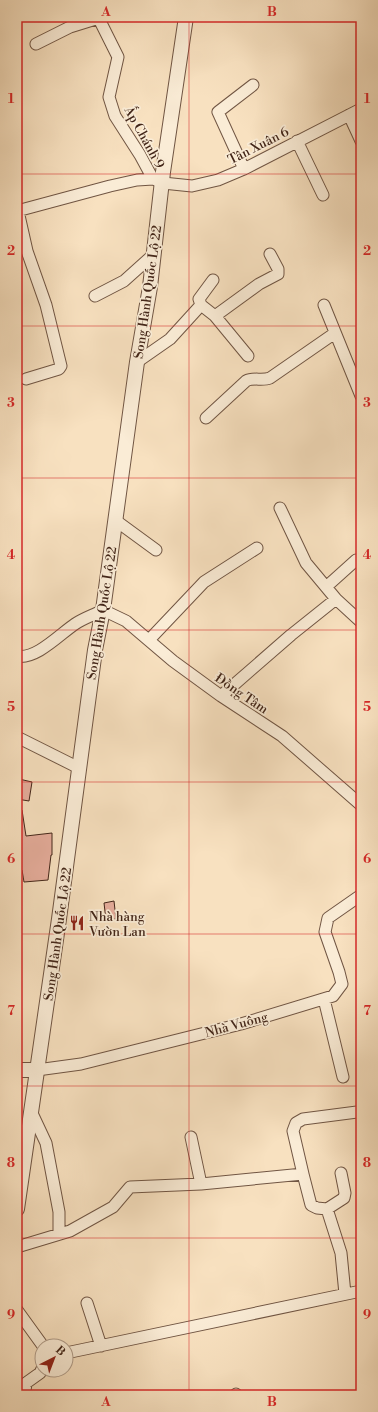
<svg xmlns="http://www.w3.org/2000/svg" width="378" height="1412" font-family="'Libre Bodoni',serif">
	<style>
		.building { fill: #e6ad9c; stroke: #432619 }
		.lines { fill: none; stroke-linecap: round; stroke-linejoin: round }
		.minor-casing { stroke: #705543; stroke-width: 13 }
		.tertiary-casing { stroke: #705543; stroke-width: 16 }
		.minor { stroke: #faecd6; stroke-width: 11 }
		.tertiary { stroke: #faecd6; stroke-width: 14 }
		.grid { fill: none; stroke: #d62828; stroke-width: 1; stroke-opacity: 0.55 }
		.labels { text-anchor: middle; stroke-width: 3.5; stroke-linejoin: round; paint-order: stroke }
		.street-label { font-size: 13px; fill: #432619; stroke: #faecd6 }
		.poi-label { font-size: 13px; fill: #432619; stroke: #faecd6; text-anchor: start }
		.neatline { fill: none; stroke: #d62828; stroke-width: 1.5 }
		.grid-label { font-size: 13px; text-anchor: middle; font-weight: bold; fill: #d62828 }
	</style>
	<rect width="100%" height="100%" fill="#f8e1c0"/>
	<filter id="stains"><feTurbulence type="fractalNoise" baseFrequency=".005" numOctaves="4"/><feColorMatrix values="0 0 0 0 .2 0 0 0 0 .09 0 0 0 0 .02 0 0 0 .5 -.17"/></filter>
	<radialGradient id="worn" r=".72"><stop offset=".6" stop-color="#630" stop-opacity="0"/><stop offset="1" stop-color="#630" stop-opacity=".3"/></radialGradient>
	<path class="building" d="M19 779 32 782 29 801 17 799V785Z
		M17 810H22L26 836 52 833V855H51L48 880 24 882 22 870 17 871Z
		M114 901 116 919 106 920 104 903Z"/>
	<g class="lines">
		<g class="minor-casing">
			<path id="minor" d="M99 17 100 21 118 57 109 97 115 116 140 155 153 179
				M36 44 70 27 99 18
				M349 115 361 141
				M297 141 323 195
				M244 169 218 112 253 85
				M17 211 110 186 137 180 153 179 163 183 192 186 218 180 244 169 361 109
				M18 211 27 251 46 305 61 366 59 369 26 379
				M95 296 124 281 153 255
				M201 305 215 316 248 356
				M324 305 361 396
				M215 316 259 284 278 274V269L270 254
				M137 362 170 339 201 305 199 299 213 280
				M206 418 246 381C253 377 262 381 270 378L335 333
				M280 508 306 563 336 599 361 622
				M115 520 156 550
				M326 587 356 560
				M149 640 204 582 257 548
				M17 656C36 660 60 634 75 624 84 618 94 615 103 610L126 621 173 661 221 696 282 736 361 805
				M221 696 291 635 336 599
				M17 737 79 768
				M324 999 343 1077
				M37 1070 81 1064 241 1024 333 996 342 984 339 972 325 932 328 918 361 895
				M31 1111 46 1143 59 1212V1234
				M191 1137 201 1184
				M303 1174 293 1131 296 1123 303 1119 357 1112
				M327 1209 344 1198 345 1193 341 1173
				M17 1247 70 1231 113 1207 130 1187 201 1184 303 1174 311 1205 317 1208 327 1209 341 1253 345 1294
				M87 1303 101 1346
				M17 1310 43 1346
				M66 1353 361 1291
				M236 1394 237 1395
				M27 1395 25 1391 26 1383 40 1373 42 1369"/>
		</g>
		<g class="tertiary-casing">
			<path id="tertiary" d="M17 1070H37
				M17 1209 59 919 95 650 103 610 137 362 150 287 163 172 186 17"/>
		</g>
		<use href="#minor" class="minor"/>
		<use href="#tertiary" class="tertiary"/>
	</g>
	<path class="grid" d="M189 17V1395M17 174H361M17 326H361M17 478H361M17 630H361M17 782H361M17 934H361M17 1086H361M17 1238H361"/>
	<defs>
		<g id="restaurant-bare" transform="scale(1.2)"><path d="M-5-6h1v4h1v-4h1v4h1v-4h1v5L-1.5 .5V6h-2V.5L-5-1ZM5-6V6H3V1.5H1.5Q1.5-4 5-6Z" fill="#8f2418" stroke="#faecd6" stroke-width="2.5" paint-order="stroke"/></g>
	</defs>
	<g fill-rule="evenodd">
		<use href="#restaurant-bare" x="77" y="923"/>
	</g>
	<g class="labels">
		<g class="street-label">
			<text transform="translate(145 137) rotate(61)" y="5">Ấp Chánh 9</text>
			<text transform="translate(258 145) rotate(-27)" y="5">Tân Xuân 6</text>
			<text transform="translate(147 292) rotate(-82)" y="5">Song Hành Quốc Lộ 22</text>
			<text transform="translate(101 613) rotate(-81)" y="5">Song Hành Quốc Lộ 22</text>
			<text transform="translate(242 693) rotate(34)" y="5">Đồng Tâm</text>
			<text transform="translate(57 934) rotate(-82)" y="5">Song Hành Quốc Lộ 22</text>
			<text transform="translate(236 1024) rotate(-15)" y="5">Nhà Vuông</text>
		</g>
		<g class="poi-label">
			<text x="89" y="921">Nhà hàng<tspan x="89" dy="15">Vườn Lan</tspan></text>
		</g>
	</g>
	<rect width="378" height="1412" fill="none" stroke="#f8e1c0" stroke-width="44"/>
	<g transform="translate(54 1358) rotate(42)"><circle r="19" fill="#faecd6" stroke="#b19d8a"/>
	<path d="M0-3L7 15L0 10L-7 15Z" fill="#8f2418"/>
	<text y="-6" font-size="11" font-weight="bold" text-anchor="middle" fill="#432619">B</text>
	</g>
	<rect x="22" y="22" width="334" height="1368" class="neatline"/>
	<g class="grid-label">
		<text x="106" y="16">A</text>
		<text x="272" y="16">B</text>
		<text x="11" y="103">1</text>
		<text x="367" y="103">1</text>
		<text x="11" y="255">2</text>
		<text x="367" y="255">2</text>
		<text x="11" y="407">3</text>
		<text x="367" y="407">3</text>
		<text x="11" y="559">4</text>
		<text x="367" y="559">4</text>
		<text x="11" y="711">5</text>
		<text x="367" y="711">5</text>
		<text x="11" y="863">6</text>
		<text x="367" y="863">6</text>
		<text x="11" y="1015">7</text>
		<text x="367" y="1015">7</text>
		<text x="11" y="1167">8</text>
		<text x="367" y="1167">8</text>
		<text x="11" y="1319">9</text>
		<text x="367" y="1319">9</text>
		<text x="106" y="1406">A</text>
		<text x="272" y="1406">B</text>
	</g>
	<rect width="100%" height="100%" filter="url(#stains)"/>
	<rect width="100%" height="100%" fill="url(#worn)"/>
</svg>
